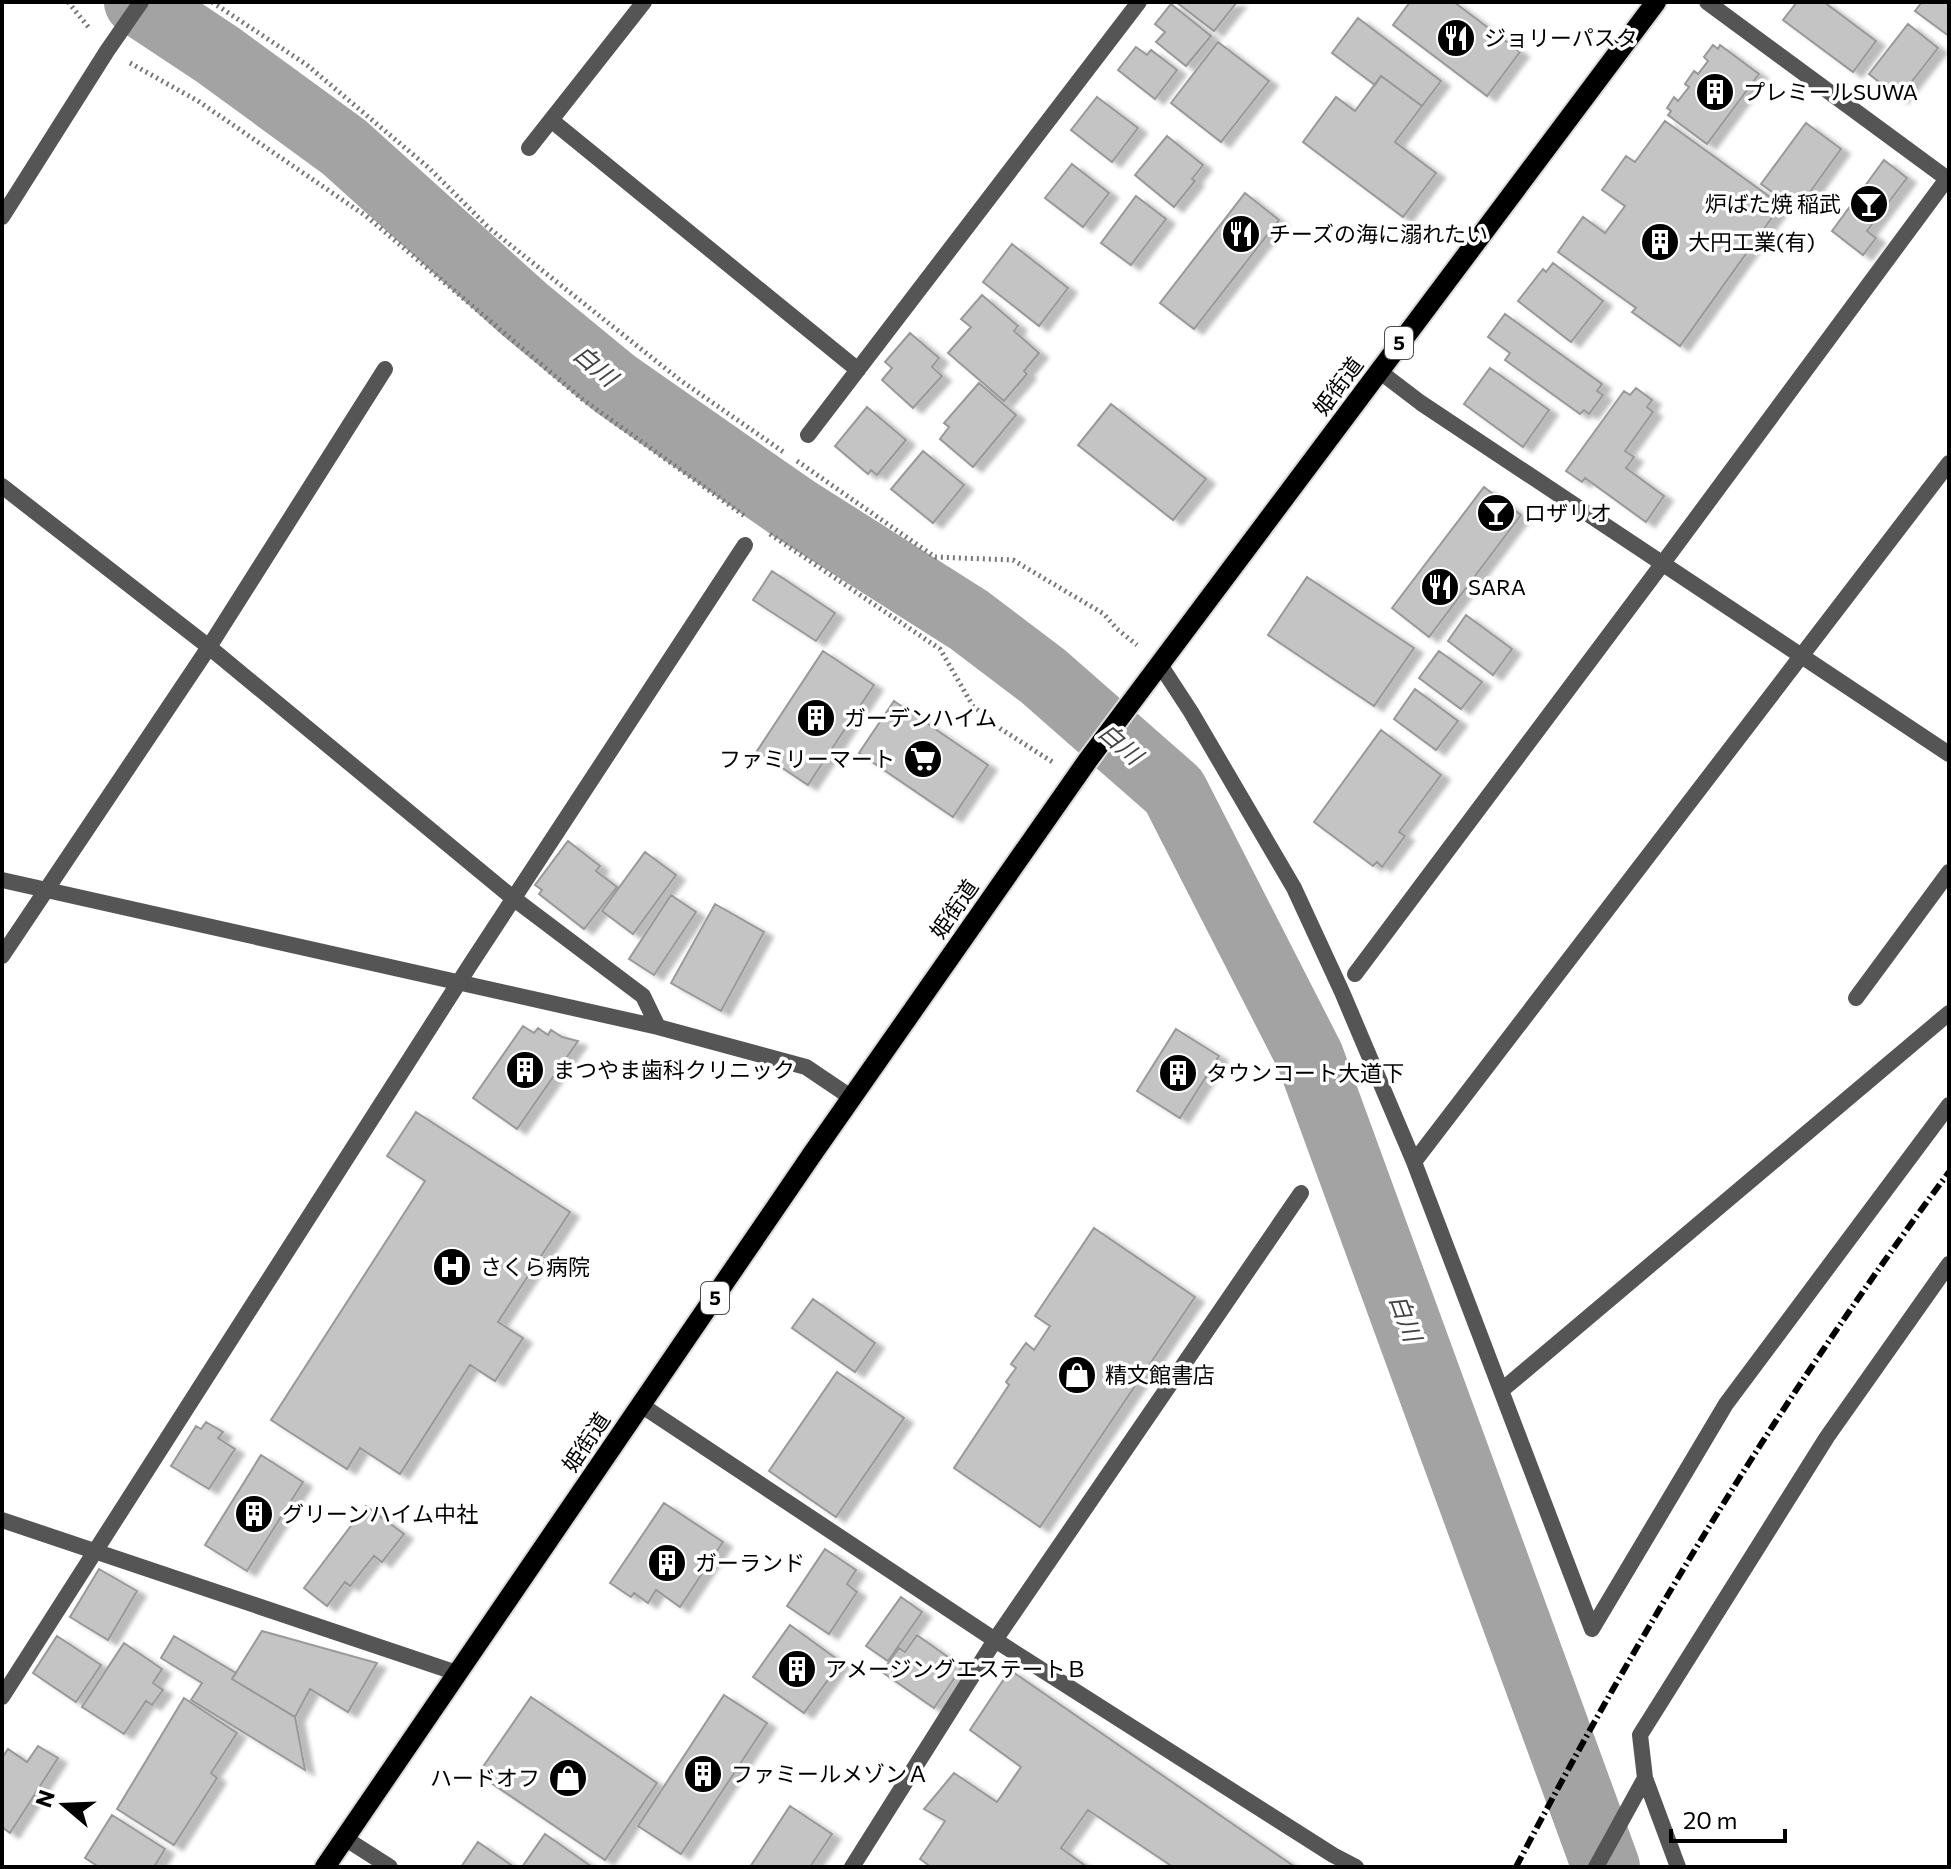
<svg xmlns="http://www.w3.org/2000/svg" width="1951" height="1869" font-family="Commissioner,'Noto Sans JP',sans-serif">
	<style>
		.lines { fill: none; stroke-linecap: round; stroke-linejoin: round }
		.river { stroke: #a3a3a3; stroke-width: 68 }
		.building { fill: #c4c4c4; stroke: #999; stroke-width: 2; filter: url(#shadow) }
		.primary-casing { stroke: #dbdbdb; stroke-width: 24 }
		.path { stroke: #777; stroke-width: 5; stroke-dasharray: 2 4; stroke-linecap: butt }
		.street { stroke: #555; stroke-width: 16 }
		.primary { stroke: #000; stroke-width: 20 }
		.rail { stroke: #000; stroke-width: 6; stroke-dasharray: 12 4 2 4; stroke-linecap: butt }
		.labels { text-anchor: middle; stroke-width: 7; stroke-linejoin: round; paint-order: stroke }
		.shield { fill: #fff; stroke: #4c4c4c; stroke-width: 2 }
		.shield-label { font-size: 20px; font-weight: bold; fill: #000 }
		.poi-label { font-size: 22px; fill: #000; stroke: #fff; text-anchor: start }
		.street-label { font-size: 22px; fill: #000; stroke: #fff }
		.water-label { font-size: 24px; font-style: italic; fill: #444; stroke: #fff }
	</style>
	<defs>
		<filter id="shadow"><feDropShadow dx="9" dy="5" stdDeviation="2" flood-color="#0004"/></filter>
	</defs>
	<rect width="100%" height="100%" fill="#fff"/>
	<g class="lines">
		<path class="river" d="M138 2 218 55 344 147 525 310 615 384 794 509 969 620 1043 676 1174 791 1310 1057 1606 1867"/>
	</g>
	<path class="building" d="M1176 2H1237L1214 31Z
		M1410 2H1454L1520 52 1487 96 1393 25Z
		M1797 2H1824L1876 41 1853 72 1783 20Z
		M1922 2H1949V36L1915 11Z
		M1171 4 1211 36 1186 66 1156 42 1165 32 1155 24Z
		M1358 18 1441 81 1422 106 1381 76 1375 85 1332 53Z
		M1908 24 1938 48 1899 98 1869 74Z
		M1218 42 1269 81 1221 142 1171 103Z
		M1713 45 1718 49 1720 45 1759 74 1707 144 1668 115 1671 111 1667 108 1674 97 1678 101 1689 87 1685 84 1694 71 1698 74 1708 61 1704 57Z
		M1136 47 1147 55 1151 50 1177 70 1155 99 1118 70Z
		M1381 76 1422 106 1395 142 1436 173 1403 217 1303 142 1336 97 1355 111Z
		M1097 97 1138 128 1112 162 1071 130Z
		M1665 121 1781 205 1680 346 1632 312 1636 308 1558 252 1583 217 1605 233 1625 206 1602 190 1626 156 1635 162Z
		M1806 123 1841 149 1797 210 1761 184Z
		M1167 136 1203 165 1192 179 1195 181 1174 207 1135 175Z
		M1884 160 1907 178 1867 231 1876 238 1863 255 1832 231Z
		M1072 164 1109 193 1083 227 1045 198Z
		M1245 193 1279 220 1194 329 1160 303Z
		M1136 196 1166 219 1131 265 1101 243Z
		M1012 244 1068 288 1039 326 983 282Z
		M1553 263 1603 301 1571 342 1518 301 1543 269 1546 272Z
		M982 295 1018 326 1014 331 1039 353 1024 371 1027 374 1004 401 948 353 971 327 961 319Z
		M1505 314 1602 384 1597 391 1603 395 1589 414 1584 410 1580 414 1505 360 1510 353 1488 337Z
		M910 333 939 358 932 367 942 376 913 408 882 380 892 368 885 362Z
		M1490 368 1549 410 1523 447 1464 404Z
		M979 383 1016 415 973 467 940 439 949 427 944 423Z
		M1636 388 1652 400 1647 407 1653 412 1625 451 1634 457 1626 468 1664 496 1646 522 1585 478 1582 482 1566 471 1624 391 1630 395Z
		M1111 404 1206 479 1173 520 1078 445Z
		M867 407 906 440 877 475 871 470 868 474 835 446Z
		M923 451 964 485 933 523 891 489Z
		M1484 487 1521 515 1429 637 1392 608Z
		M772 571 835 613 816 641 753 600Z
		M1307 577 1414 648 1374 706 1268 635Z
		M1466 615 1512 649 1493 675 1448 641Z
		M823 651 874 685 808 785 757 751Z
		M1439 651 1482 682 1461 709 1419 678Z
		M1415 689 1458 721 1436 750 1394 719Z
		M894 701 988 765 953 817 859 753Z
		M1381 730 1441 775 1399 832 1405 836 1382 867 1377 862 1373 866 1314 822Z
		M568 841 600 866 596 871 617 887 584 929 539 894 542 890 535 885Z
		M645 852 676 875 633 934 602 911Z
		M671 895 696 912 654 975 629 959Z
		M715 904 764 932 721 1011 671 983Z
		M523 1026 534 1033 538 1028 548 1035 551 1030 562 1037 578 1041 517 1129 473 1098Z
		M1176 1029 1219 1056 1180 1118 1137 1091Z
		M416 1112 570 1212 498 1322 523 1338 495 1381 470 1365 400 1474 360 1448 347 1469 271 1420 425 1181 387 1156Z
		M1094 1228 1195 1297 1040 1527 954 1468 1009 1385 1006 1382 1016 1368 1011 1364 1026 1343 1034 1350 1050 1326 1035 1316Z
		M813 1299 875 1343 855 1372 792 1328Z
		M837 1372 904 1418 836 1517 769 1471Z
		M206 1422 223 1432 218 1438 235 1449 209 1489 171 1466 196 1426 201 1429Z
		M261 1455 303 1482 247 1571 205 1545Z
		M664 1503 723 1542 680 1607 656 1590 648 1603 634 1593 631 1597 610 1583Z
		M366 1506 404 1534 382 1562 374 1556 350 1586 345 1582 327 1606 304 1588Z
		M825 1549 856 1570 847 1584 857 1592 829 1634 787 1606Z
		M99 1569 137 1591 108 1640 70 1617Z
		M901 1597 922 1612 888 1661 866 1646Z
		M790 1625 841 1662 804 1713 753 1677Z
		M262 1631 377 1663 348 1712 310 1689 295 1717 232 1679Z
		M917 1635 962 1667 934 1708 882 1672 899 1648 905 1652Z
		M57 1636 101 1665 76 1702 33 1673Z
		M174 1636 236 1673 232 1679 295 1717 305 1770 191 1700 202 1683 161 1658Z
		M124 1643 162 1669 153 1683 163 1690 152 1705 146 1701 124 1734 82 1707Z
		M1010 1670 1295 1867H1173L1088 1810 1061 1848 1087 1867H931L920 1859 945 1821 924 1809 954 1773 997 1802 1021 1767 970 1730Z
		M724 1695 767 1723 681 1854 638 1826Z
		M531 1697 657 1783 605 1860 478 1774Z
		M184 1698 237 1733 211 1773 217 1778 174 1845 117 1809Z
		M38 1746 58 1758 10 1833 2 1827V1758L8 1749 27 1762Z
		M790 1806 832 1834 810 1867H750Z
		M112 1815 165 1849 154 1867H99L85 1858Z
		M545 1834 592 1867H522Z
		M478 1842 514 1867H461Z"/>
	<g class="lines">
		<g class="primary-casing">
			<path id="primary" d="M325 1867 813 1153 1088 760 1656 2"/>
		</g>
		<path class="path" d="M68 2 90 29
			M212 2 307 65 429 168 489 228 680 380 785 453
			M130 63 198 101 366 216 582 399 746 517
			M797 461 935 557 1013 560 1104 614 1117 629 1137 645
			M770 534 940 649 973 706 1001 729 1054 763"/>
		<path class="street" d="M1707 2 1949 180
			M551 120 858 370
			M529 148 644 2
			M2 217 107 51 141 2
			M1379 371 1421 403 1949 754
			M808 435 1139 2
			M2 486 209 647 513 898 643 996 658 1027
			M1159 663 1191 712 1294 888 1342 992 1414 1162 1592 1629
			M2 880 658 1027 806 1067 852 1098
			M2 956 209 647 385 369
			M1355 974 1663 563 1949 176
			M1856 998 1949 872
			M1414 1162 1949 463
			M1502 1390 1949 1013
			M641 1405 995 1640 1333 1855 1356 1867
			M2 1520 457 1673
			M1592 1629 1726 1404 1949 1105
			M2 1697 470 965 745 545
			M346 1839 390 1867
			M852 1867 995 1640 1301 1193
			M1596 1867 1645 1778
			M1678 1867 1645 1778 1640 1735 1827 1437 1949 1264"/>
		<use href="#primary" class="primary"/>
		<path class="rail" d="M1516 1867C1642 1626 1786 1391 1949 1172"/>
	</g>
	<defs>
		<g id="restaurant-disc" transform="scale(2)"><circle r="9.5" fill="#000" stroke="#fff"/><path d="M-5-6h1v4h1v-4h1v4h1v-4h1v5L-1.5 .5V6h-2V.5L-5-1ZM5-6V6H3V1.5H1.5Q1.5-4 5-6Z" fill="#fff"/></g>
		<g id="building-disc" transform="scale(2)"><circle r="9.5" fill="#000" stroke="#fff"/><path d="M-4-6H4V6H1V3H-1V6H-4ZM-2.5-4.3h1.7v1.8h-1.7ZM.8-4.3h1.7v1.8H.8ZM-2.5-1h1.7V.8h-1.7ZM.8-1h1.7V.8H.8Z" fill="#fff"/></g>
		<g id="bar-disc" transform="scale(2)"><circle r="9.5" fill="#000" stroke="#fff"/><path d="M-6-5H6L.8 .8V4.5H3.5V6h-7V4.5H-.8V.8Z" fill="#fff"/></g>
		<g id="supermarket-disc" transform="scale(2)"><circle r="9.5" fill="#000" stroke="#fff"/><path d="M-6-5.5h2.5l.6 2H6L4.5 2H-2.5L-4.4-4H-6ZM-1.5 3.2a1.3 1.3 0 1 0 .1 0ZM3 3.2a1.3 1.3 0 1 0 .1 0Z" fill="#fff"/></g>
		<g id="hospital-disc" transform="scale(2)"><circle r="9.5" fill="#000" stroke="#fff"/><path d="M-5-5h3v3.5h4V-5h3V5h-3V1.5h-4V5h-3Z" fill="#fff"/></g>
		<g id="shop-disc" transform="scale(2)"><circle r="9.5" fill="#000" stroke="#fff"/><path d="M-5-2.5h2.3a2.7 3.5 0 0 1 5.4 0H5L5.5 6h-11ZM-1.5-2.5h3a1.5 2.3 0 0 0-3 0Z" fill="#fff"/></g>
	</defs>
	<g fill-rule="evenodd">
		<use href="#restaurant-disc" x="1456" y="38"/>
		<use href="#building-disc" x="1715" y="92"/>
		<use href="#bar-disc" x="1869" y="204"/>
		<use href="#restaurant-disc" x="1241" y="234"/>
		<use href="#building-disc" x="1660" y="242"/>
		<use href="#bar-disc" x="1496" y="513"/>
		<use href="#restaurant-disc" x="1440" y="587"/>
		<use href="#building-disc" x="816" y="718"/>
		<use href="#supermarket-disc" x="923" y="759"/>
		<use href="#building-disc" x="525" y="1070"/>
		<use href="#building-disc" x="1178" y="1073"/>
		<use href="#hospital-disc" x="452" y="1267"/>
		<use href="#shop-disc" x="1077" y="1375"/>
		<use href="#building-disc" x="254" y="1514"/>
		<use href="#building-disc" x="667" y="1563"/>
		<use href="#building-disc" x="797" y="1669"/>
		<use href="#building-disc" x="703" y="1774"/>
		<use href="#shop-disc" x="568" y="1778"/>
	</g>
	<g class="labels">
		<g class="shield">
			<rect x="1385" y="327" width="28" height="32" rx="6"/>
			<rect x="701" y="1282" width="28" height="32" rx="6"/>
		</g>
		<g class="shield-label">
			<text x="1399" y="350">5</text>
			<text x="715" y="1305">5</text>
		</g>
		<g class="poi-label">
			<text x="1484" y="46">ジョリーパスタ</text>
			<text x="1743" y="100">プレミールSUWA</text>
			<text x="1841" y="212" text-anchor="end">炉ばた焼 稲武</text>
			<text x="1269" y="242">チーズの海に溺れたい</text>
			<text x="1688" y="250">大円工業(有)</text>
			<text x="1524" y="521">ロザリオ</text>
			<text x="1468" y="595">SARA</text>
			<text x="844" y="726">ガーデンハイム</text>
			<text x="895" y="767" text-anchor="end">ファミリーマート</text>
			<text x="553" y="1078">まつやま歯科クリニック</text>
			<text x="1206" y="1081">タウンコート大道下</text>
			<text x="480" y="1275">さくら病院</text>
			<text x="1105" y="1383">精文館書店</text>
			<text x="282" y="1522">グリーンハイム中社</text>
			<text x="695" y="1571">ガーランド</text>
			<text x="825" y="1677">アメージングエステートＢ</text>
			<text x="731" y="1782">ファミールメゾンＡ</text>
			<text x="540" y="1786" text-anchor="end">ハードオフ</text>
		</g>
		<g class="street-label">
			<text transform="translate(1338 386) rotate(-53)" y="8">姫街道</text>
			<text transform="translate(954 909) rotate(-55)" y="8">姫街道</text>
			<text transform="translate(586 1442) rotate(-56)" y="8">姫街道</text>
		</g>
		<g class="water-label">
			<text transform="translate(595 366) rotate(40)" y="8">白川</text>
			<text transform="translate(1120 744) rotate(41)" y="8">白川</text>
			<text transform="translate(1405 1318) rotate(70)" y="8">白川</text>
		</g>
	</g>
	<rect width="1951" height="1869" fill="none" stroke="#000000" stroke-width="8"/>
	<g transform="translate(64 1805) rotate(289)" stroke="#ffffff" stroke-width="6" paint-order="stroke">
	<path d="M0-6L14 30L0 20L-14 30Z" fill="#000000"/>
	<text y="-12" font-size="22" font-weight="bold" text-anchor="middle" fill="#000000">N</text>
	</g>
	<path d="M1671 1829v12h114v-12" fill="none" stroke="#000000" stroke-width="4"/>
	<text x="1683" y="1829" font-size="24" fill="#000000" stroke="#ffffff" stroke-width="6" paint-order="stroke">20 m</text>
</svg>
